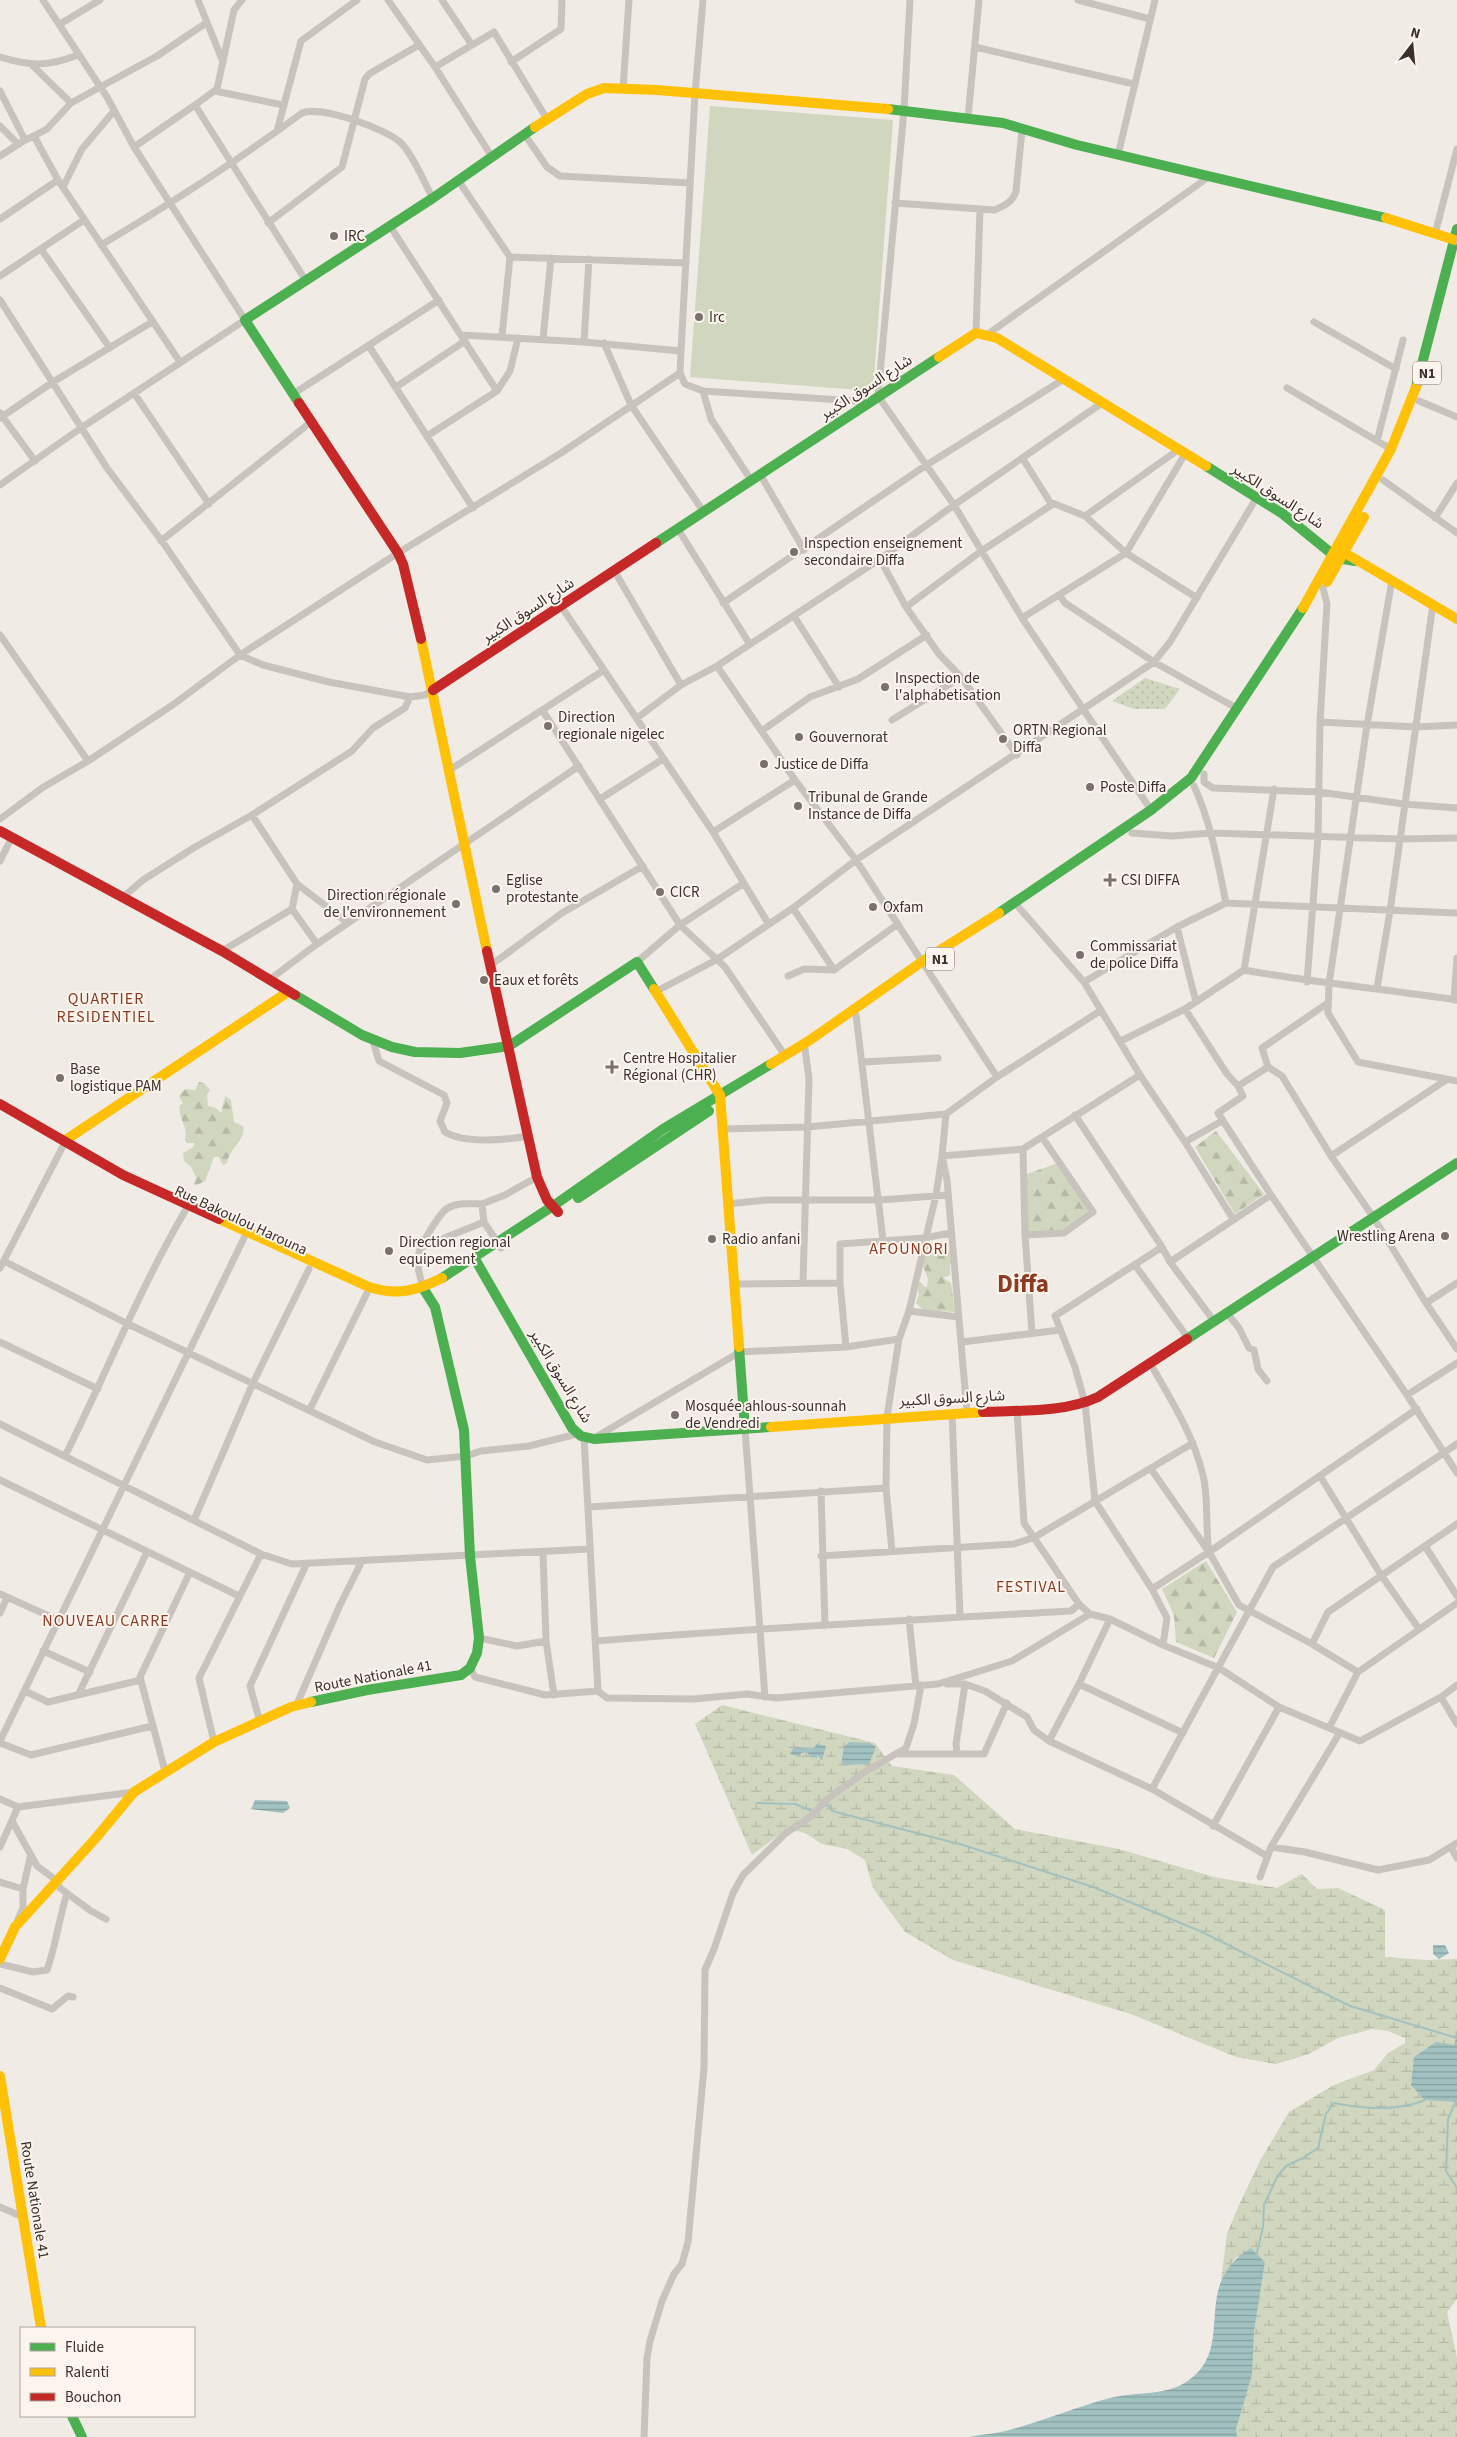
<svg xmlns="http://www.w3.org/2000/svg" width="1457" height="2437" font-family="'Source Sans 3','Noto Sans Arabic',sans-serif">
	<style>
		.grass { fill: url(#grass-dots) }
		.forest { fill: url(#forest-firs) }
		.wetland { fill: url(#wetland-marsh) }
		.pitch { fill: #d1d6bf }
		.water { fill: url(#water-rules) }
		.lines { fill: none; stroke-linecap: round; stroke-linejoin: round }
		.stream { stroke: #a1c2c1; stroke-width: 2 }
		.street { stroke: #c9c3be; stroke-width: 7 }
		.fast { stroke: #4caf50; stroke-width: 10 }
		.slow { stroke: #ffc107; stroke-width: 10 }
		.jam { stroke: #c62828; stroke-width: 10 }
		.poi-dot { fill: #7a716c; stroke: #fbf5ee; stroke-width: 2 }
		.labels { text-anchor: middle; stroke-width: 4; stroke-linejoin: round; paint-order: stroke }
		.shield { fill: #fbf5ee; stroke: #756b66; stroke-width: 1 }
		.shield-label { font-size: 14px; font-weight: bold; fill: #3b302b }
		.poi-label { font-size: 15px; fill: #3b302b; stroke: #fbf5ee; text-anchor: start }
		.street-label { font-size: 15px; fill: #3b302b; stroke: #fbf5ee }
		.neighbourhood-label { font-size: 16px; letter-spacing: 1px; fill: #8c3b22; stroke: #fbf5ee }
		.town-label { font-size: 25px; font-weight: bold; fill: #8c3b22; stroke: #fbf5ee }
	</style>
	<defs>
		<pattern id="grass-dots" width="8" height="8" patternUnits="userSpaceOnUse" patternTransform="scale(1.25)"><rect width="8" height="8" fill="#d1d6bf"/><path d="M2 2h.1M6 6h.1" fill="none" stroke="#b4b8a4" stroke-width="1.8" stroke-linecap="round"/></pattern>
		<pattern id="forest-firs" width="22" height="20" patternUnits="userSpaceOnUse" patternTransform="scale(1.25)"><rect width="22" height="20" fill="#d1d6bf"/><path d="M5 1l3.5 6h-7zM16 11l3.5 6h-7z" fill="#b4b8a4"/></pattern>
		<pattern id="wetland-marsh" width="20" height="14" patternUnits="userSpaceOnUse" patternTransform="scale(1.25)"><rect width="20" height="14" fill="#d1d6bf"/><path d="M1 5h8M5 5V1M11 12h8M15 12V8" fill="none" stroke="#b4b8a4"/></pattern>
		<pattern id="water-rules" width="6" height="5" patternUnits="userSpaceOnUse" patternTransform="scale(1.25)"><rect width="6" height="5" fill="#a1c2c1"/><path d="M0 2.5h6" fill="none" stroke="#849e9d"/></pattern>
	</defs>
	<rect width="100%" height="100%" fill="#f0ebe5"/>
	<path class="grass" d="M1145 678 1180 689 1165 709H1134L1112 701Z"/>
	<path class="forest" d="M199 1082 204 1083 210 1090 207 1095 208 1106 216 1108 221 1113 225 1096 231 1100 234 1122 243 1126C246 1140 231 1146 227 1163L223 1165 219 1157H214L205 1181 195 1186 194 1184 196 1177 191 1167 184 1161 183 1153 193 1147 195 1143H187L185 1139C189 1128 177 1117 180 1105L183 1104 179 1096 185 1089 195 1090Z
		M1216 1131 1264 1194 1235 1214 1195 1147Z
		M1061 1162 1091 1212 1063 1231 1025 1234 1024 1175Z
		M930 1243V1246L949 1250 953 1257 950 1266V1275L943 1278 951 1283 955 1312 923 1310 916 1303 919 1295 917 1285 920 1282 925 1287H927L928 1279 923 1266 924 1246Z
		M1206 1561 1237 1612 1214 1658 1176 1642 1174 1615 1162 1589Z"/>
	<path class="wetland" d="M722 1705 875 1743 892 1766 954 1775 1015 1829 1119 1849 1214 1877 1277 1888 1302 1874 1317 1889 1338 1888 1385 1910V1957L1426 1960 1457 1959V2299L1447 2312 1457 2358V2437H1237L1236 2429 1251 2375 1254 2332 1265 2262 1236 2257 1221 2280 1227 2234 1239 2205 1260 2161 1289 2112 1334 2085 1374 2070 1388 2053 1405 2043V2038L1388 2031 1372 2029 1338 2038 1309 2054 1276 2064 1236 2057 1131 2014 953 1960 905 1932 873 1888 865 1860 847 1849 822 1844 805 1833 787 1829 752 1855 695 1724Z"/>
	<path class="pitch" d="M710 106 893 120 873 391 690 377Z"/>
	<path class="water" d="M849 1742 870 1743 876 1747 869 1764 841 1765 844 1747Z
		M816 1744 826 1746 822 1760 817 1755V1758L810 1757 807 1752 801 1753 800 1757 790 1754 794 1747 815 1748Z
		M255 1800 287 1801 290 1808 283 1813 251 1809Z
		M1433 1945H1445L1449 1953 1439 1959 1433 1954Z
		M1457 2035V2102L1425 2100 1411 2085 1414 2057 1436 2042 1454 2045Z
		M1251 2248 1265 2262 1254 2332 1252 2375 1236 2429 1237 2437H969C982 2434 996 2434 1009 2430 1044 2421 1076 2407 1110 2398 1141 2390 1174 2399 1199 2371 1230 2336 1194 2282 1251 2248Z"/>
	<g class="lines">
		<path class="stream" d="M757 1803 795 1804 812 1811
			M823 1806 828 1805 832 1811 963 1845 1093 1887 1200 1931 1350 2006 1457 2038
			M1457 2099 1448 2119 1446 2171 1457 2188
			M1256 2256 1263 2227 1264 2205 1277 2177 1286 2166 1303 2158 1318 2148 1326 2114 1334 2103C1363 2109 1398 2111 1425 2100"/>
		<path class="street" d="M198 0 223 62
			M242 0 234 10 217 89 195 105 306 281
			M388 0 435 67
			M442 0 472 45
			M703 0 695 94 681 351 680 373 685 384 703 391 871 402
			M910 0 904 110 878 396 954 505 1022 618 1151 810
			M1078 0 1150 19
			M60 24 100 0
			M975 47 1134 84
			M0 57C31 66 47 67 78 55
			M511 62 561 29 562 0
			M32 65 71 103
			M623 89 629 0
			M0 91 25 140 34 136 58 180 180 362
			M215 91 283 105
			M968 118 979 0
			M0 126 18 144
			M277 131 301 41 357 0
			M525 135 547 167 560 176 690 183
			M34 136 47 129 71 103 157 56 206 23
			M134 147 195 105
			M1118 155 1155 0
			M0 156 25 140
			M492 157 435 67 494 32 547 119
			M458 180 510 257 502 336
			M63 187 82 149 114 111
			M895 203 995 210C1005 205 1013 202 1016 191L1022 130
			M0 219 58 180
			M268 223 342 167 365 79 369 74 419 45
			M390 226 497 391
			M1435 234 1457 149
			M101 245C170 204 237 161 302 113 320 105 388 129 402 144 415 158 423 181 433 198
			M41 249 110 348
			M510 257 686 263
			M0 276 84 220
			M0 300 107 468 164 544 240 655 263 665 329 682 410 697 425 695 433 690
			M1314 322 1396 369
			M976 333 980 209
			M988 334 1210 176
			M462 335 584 342 681 351
			M543 339 551 258
			M584 342 589 259
			M604 343 631 405 703 511
			M369 346 473 508
			M396 387 465 341
			M1287 388 1391 449
			M703 391 711 419 751 480
			M134 393 209 504
			M293 394 439 300
			M1419 401 1457 417
			M0 413 35 461
			M0 418 53 382 152 322
			M427 436 497 391 510 371 518 338
			M1377 441 1403 340
			M1023 459 1050 502 1085 516 1126 553 1197 598
			M760 474 804 550
			M1383 480 1457 533
			M0 485 81 428 245 320 134 147 107 97 43 0
			M1085 516 1178 450
			M1435 518 1457 483
			M678 529 749 643
			M161 541 311 422
			M880 559 906 607 939 654 961 677 1017 755
			M615 572 681 685
			M1392 580 1367 725 1329 984 1328 1013 1358 1062 1457 1081
			M1059 595 1065 603 1154 662 1238 709
			M723 603 925 466 1064 379
			M561 606 713 832 768 923
			M906 607 980 552 1053 504
			M794 616 839 687
			M1022 618 1126 553 1185 454
			M0 635 88 761 42 788 0 819
			M717 666 795 780 856 860 997 1077
			M543 711 680 925 725 967 784 1054
			M637 718 681 685 717 666 880 559 954 505 1102 403
			M892 720 961 677
			M1320 722 1416 727 1457 725
			M763 730 810 697 858 679 927 635
			M88 761 174 704 240 655 398 553 561 453 680 373
			M448 771 604 670
			M1204 774V782L1213 788 1319 792 1404 804 1457 808
			M1194 786C1211 823 1218 863 1226 903
			M600 799 663 759
			M252 815 297 884
			M713 832 795 780
			M1132 833 1172 836 1211 833 1400 839 1457 838
			M0 861 12 837
			M122 898 143 880 195 847 252 815 352 751 373 728 405 708 410 697
			M1015 903 1084 982 1140 1075 1185 1142 1233 1219
			M793 908 834 970 898 924
			M292 909 297 884 348 923
			M1177 927 1196 1002
			M222 951 292 909 317 944
			M637 962 680 925 744 883
			M491 965 562 913 643 866
			M1244 970C1315 983 1386 989 1457 1000
			M788 976 804 969 834 970
			M269 980 317 944 579 766
			M1084 982 1177 927 1226 903 1457 913
			M1307 982 1318 837 1320 722 1327 604 1323 588
			M1377 988 1390 911 1433 604
			M655 992 716 960 793 908 856 860 1154 662 1170 642 1257 497
			M1454 1000 1457 958
			M1328 1003 1262 1048 1268 1067 1238 1086 1243 1096 1218 1113 1271 1195 1407 1395 1457 1473
			M1185 1009 1227 1074 1238 1086
			M856 1015 883 1240
			M373 1041 379 1061 444 1095 447 1103 440 1121 445 1132C465 1144 506 1140 528 1136
			M1121 1041 1185 1009 1244 970 1274 789
			M863 1062 938 1058
			M1268 1067 1282 1076 1331 1156 1374 1218 1426 1303 1457 1349
			M946 1114 942 1156 947 1180 967 1412
			M1075 1115 1162 1247
			M721 1129 807 1127 946 1114 997 1077 1100 1011
			M1185 1142 1222 1121
			M1023 1149 1025 1234 1032 1333
			M1331 1156 1446 1080
			M482 1204 505 1195 537 1177
			M727 1204 766 1200H880L948 1195
			M1025 1235 1064 1233 1093 1212 1042 1137
			M422 1247 484 1222 501 1248
			M4 1261 126 1323 375 1442 427 1460 466 1456 481 1451 529 1446 577 1434
			M1170 1262 1214 1321
			M1135 1265 1188 1338
			M0 1268 62 1148
			M803 1282 809 1079 805 1049
			M734 1284 840 1283
			M423 1288C420 1277 416 1264 419 1253 421 1244 440 1212 448 1208 458 1202 471 1204 482 1204L484 1222
			M1426 1303 1457 1283
			M909 1311 958 1317
			M1227 1313 1239 1328 1249 1348 1254 1350 1258 1369 1267 1381
			M0 1342 98 1389
			M962 1342 1060 1330
			M846 1347 840 1283V1244L924 1238 951 1233
			M1150 1363C1171 1400 1193 1434 1203 1475 1209 1499 1205 1527 1209 1552
			M1407 1395 1457 1363
			M310 1409 367 1293
			M1017 1409 1024 1523 1079 1604 1090 1614 1110 1619 1163 1645 1219 1668 1279 1707 1360 1741 1441 1697 1457 1685
			M952 1413 960 1617
			M0 1424 261 1554 292 1564 590 1549
			M745 1429 765 1697
			M584 1437 598 1691 607 1698 694 1699 747 1694 776 1698 938 1684 1012 1661 1090 1614
			M596 1437 740 1352 846 1347 899 1339
			M65 1456C106 1374 139 1290 185 1211
			M1151 1469 1209 1552 1239 1605 1312 1644 1358 1672
			M1320 1476 1381 1575 1419 1629
			M0 1480 239 1596
			M821 1491 825 1626
			M589 1507 886 1488
			M194 1520 253 1383 309 1269
			M1425 1546 1457 1596
			M892 1551 886 1488 887 1417 899 1339 909 1311 936 1195 942 1156 1023 1149 1140 1075
			M543 1552 546 1641 554 1695
			M821 1556 1014 1544 1035 1537 1193 1443
			M1152 1589 1209 1552 1417 1409
			M0 1594 58 1620
			M0 1613 7 1598
			M909 1619 916 1686
			M479 1638 517 1646 546 1641
			M596 1641C754 1628 912 1620 1071 1611L1079 1604
			M1312 1644 1328 1612 1457 1524
			M1163 1645 1167 1618 1152 1589 1095 1501 1085 1403 1075 1367 1055 1316 1162 1247 1170 1262 1271 1195
			M43 1651 90 1672
			M470 1668 475 1677 545 1695 598 1691
			M947 1684H965L985 1691 1027 1717 1034 1730 1049 1741 1152 1789 1267 1856
			M1079 1684 1183 1733
			M25 1691 48 1702 141 1680
			M79 1693 147 1552
			M1441 1697 1457 1724
			M296 1706 340 1605 362 1561
			M260 1722 250 1686 306 1565
			M1329 1728 1358 1672 1457 1603
			M0 1741 244 1238
			M1049 1741 1079 1684 1110 1619
			M214 1742 199 1678 261 1554
			M0 1743 31 1755 152 1726
			M899 1754H984L1007 1703
			M957 1754 956 1744 965 1684
			M165 1771 140 1677 190 1572
			M1152 1789 1273 1567 1457 1444
			M0 1799 18 1807 134 1792
			M12 1821 37 1866 56 1880 60 1888 91 1911 106 1919
			M1213 1826 1279 1707
			M0 1847 18 1807
			M1271 1847 1305 1852 1378 1870 1429 1860 1457 1843
			M1451 1847 1457 1858
			M1260 1877 1271 1847 1339 1734
			M0 1882 23 1889
			M17 1922 23 1908V1889L30 1858
			M0 1964 33 1972 47 1970C56 1945 59 1919 67 1893
			M0 1988 52 2009 68 1996 73 1997
			M0 2207 23 2217
			M644 2437 647 2358 650 2341 662 2301 674 2274 682 2264 688 2242 704 2068 705 1970 714 1949 733 1893 743 1875 786 1833 810 1817 825 1801 863 1773 906 1748 914 1724 921 1685"/>
		<path class="fast" d="M888 109 1003 123 1077 145 1386 218
			M1416 387 1457 229
			M299 403 245 320 433 198 535 127
			M1206 466 1283 514 1337 558 1355 561
			M656 543 939 357
			M999 913 1151 810 1191 778 1303 608
			M295 995 362 1035 392 1047 415 1052 460 1053 509 1046 637 962 654 989
			M578 1198 709 1111
			M475 1259 572 1428 581 1436 594 1439 771 1427
			M442 1278 553 1206 663 1129 771 1064
			M1187 1339 1457 1163
			M739 1347 745 1429
			M311 1702 367 1690 461 1675 470 1668 477 1653 479 1638 470 1556 464 1430 435 1307 423 1288
			M72 2416 82 2437"/>
		<path class="slow" d="M535 127 587 94 604 88 657 90 888 109
			M1386 218 1455 240
			M939 357 976 333 997 338 1206 466
			M1350 556 1457 619
			M1327 582 1364 517
			M1303 608 1391 449 1416 387
			M421 639 487 951
			M654 989 720 1095 739 1347
			M771 1064 810 1040 923 961 999 913
			M64 1141 288 992
			M219 1219 369 1287C397 1296 416 1291 442 1278
			M771 1427 983 1412
			M0 1959 15 1927 95 1839 134 1792 214 1742 291 1707 311 1702
			M0 2076 41 2328"/>
		<path class="jam" d="M299 403 398 553 403 564 421 639
			M433 690 656 543
			M0 831 222 951 295 995
			M487 951 537 1177 547 1200 558 1212
			M0 1104 123 1175 219 1219
			M983 1412C1020 1410 1064 1413 1098 1397L1187 1339"/>
	</g>
	<g class="poi-dot">
		<circle cx="334" cy="236" r="5"/>
		<circle cx="699" cy="317" r="5"/>
		<circle cx="794" cy="552" r="5"/>
		<circle cx="885" cy="687" r="5"/>
		<circle cx="548" cy="726" r="5"/>
		<circle cx="799" cy="737" r="5"/>
		<circle cx="1003" cy="739" r="5"/>
		<circle cx="764" cy="764" r="5"/>
		<circle cx="1090" cy="787" r="5"/>
		<circle cx="798" cy="806" r="5"/>
		<path d="M1107.5 872.5h5v5h5v5h-5v5h-5v-5h-5v-5h5z"/>
		<circle cx="496" cy="889" r="5"/>
		<circle cx="660" cy="892" r="5"/>
		<circle cx="456" cy="904" r="5"/>
		<circle cx="873" cy="907" r="5"/>
		<circle cx="1080" cy="955" r="5"/>
		<circle cx="484" cy="980" r="5"/>
		<path d="M609.5 1059.5h5v5h5v5h-5v5h-5v-5h-5v-5h5z"/>
		<circle cx="60" cy="1078" r="5"/>
		<circle cx="1445" cy="1236" r="5"/>
		<circle cx="712" cy="1239" r="5"/>
		<circle cx="389" cy="1251" r="5"/>
		<circle cx="675" cy="1415" r="5"/>
	</g>
	<g class="labels">
		<g class="shield">
			<rect x="1413" y="361.5" width="28" height="23" rx="4"/>
			<rect x="926" y="947.5" width="28" height="23" rx="4"/>
		</g>
		<g class="shield-label">
			<text x="1427" y="378">N1</text>
			<text x="940" y="964">N1</text>
		</g>
		<g class="poi-label">
			<text x="344" y="241">IRC</text>
			<text x="709" y="322">Irc</text>
			<text x="804" y="548">Inspection enseignement<tspan x="804" dy="17">secondaire Diffa</tspan></text>
			<text x="895" y="683">Inspection de<tspan x="895" dy="17">l'alphabetisation</tspan></text>
			<text x="558" y="722">Direction<tspan x="558" dy="17">regionale nigelec</tspan></text>
			<text x="1013" y="735">ORTN Regional<tspan x="1013" dy="17">Diffa</tspan></text>
			<text x="809" y="742">Gouvernorat</text>
			<text x="774" y="769">Justice de Diffa</text>
			<text x="1100" y="792">Poste Diffa</text>
			<text x="808" y="802">Tribunal de Grande<tspan x="808" dy="17">Instance de Diffa</tspan></text>
			<text x="506" y="885">Eglise<tspan x="506" dy="17">protestante</tspan></text>
			<text x="1121" y="885">CSI DIFFA</text>
			<text x="670" y="897">CICR</text>
			<text x="446" y="900" text-anchor="end">Direction régionale<tspan x="446" dy="17">de l'environnement</tspan></text>
			<text x="883" y="912">Oxfam</text>
			<text x="1090" y="951">Commissariat<tspan x="1090" dy="17">de police Diffa</tspan></text>
			<text x="494" y="985">Eaux et forêts</text>
			<text x="623" y="1063">Centre Hospitalier<tspan x="623" dy="17">Régional (CHR)</tspan></text>
			<text x="70" y="1074">Base<tspan x="70" dy="17">logistique PAM</tspan></text>
			<text x="1435" y="1241" text-anchor="end">Wrestling Arena</text>
			<text x="722" y="1244">Radio anfani</text>
			<text x="399" y="1247">Direction regional<tspan x="399" dy="17">equipement</tspan></text>
			<text x="685" y="1411">Mosquée ahlous-sounnah<tspan x="685" dy="17">de Vendredi</tspan></text>
		</g>
		<g class="street-label">
			<text transform="translate(866 387) rotate(-33)" y="5">شارع السوق الكبير</text>
			<text transform="translate(1278 496) rotate(33)" y="5">شارع السوق الكبير</text>
			<text transform="translate(528 610) rotate(-33)" y="5">شارع السوق الكبير</text>
			<text transform="translate(241 1220) rotate(25)" y="5">Rue Bakoulou Harouna</text>
			<text transform="translate(561 1376) rotate(59)" y="5">شارع السوق الكبير</text>
			<text transform="translate(952 1398) rotate(-3)" y="5">شارع السوق الكبير</text>
			<text transform="translate(373 1676) rotate(-11)" y="5">Route Nationale 41</text>
			<text transform="translate(35 2200) rotate(81)" y="5">Route Nationale 41</text>
		</g>
		<g class="neighbourhood-label">
			<text x="106" y="1004">QUARTIER<tspan x="106" dy="18">RESIDENTIEL</tspan></text>
			<text x="909" y="1254">AFOUNORI</text>
			<text x="1031" y="1592">FESTIVAL</text>
			<text x="106" y="1626">NOUVEAU CARRE</text>
		</g>
		<g class="town-label">
			<text x="1023" y="1292">Diffa</text>
		</g>
	</g>
	<rect x="20" y="2327" width="175" height="90" fill="#fbf5ee" stroke="#aea6a0"/>
	<rect x="30" y="2343" width="25" height="8" fill="#4caf50" stroke="#aea6a0"/>
	<text x="65" y="2352" font-size="15" fill="#3b302b">Fluide</text>
	<rect x="30" y="2368" width="25" height="8" fill="#ffc107" stroke="#aea6a0"/>
	<text x="65" y="2377" font-size="15" fill="#3b302b">Ralenti</text>
	<rect x="30" y="2393" width="25" height="8" fill="#c62828" stroke="#aea6a0"/>
	<text x="65" y="2402" font-size="15" fill="#3b302b">Bouchon</text>
	<g transform="translate(1412 45) rotate(16)" stroke="#fbf5ee" stroke-width="4" paint-order="stroke">
	<path d="M0-4L9 19L0 12L-9 19Z" fill="#3b302b"/>
	<text y="-8" font-size="14" font-weight="bold" text-anchor="middle" fill="#3b302b">N</text>
	</g>
</svg>
